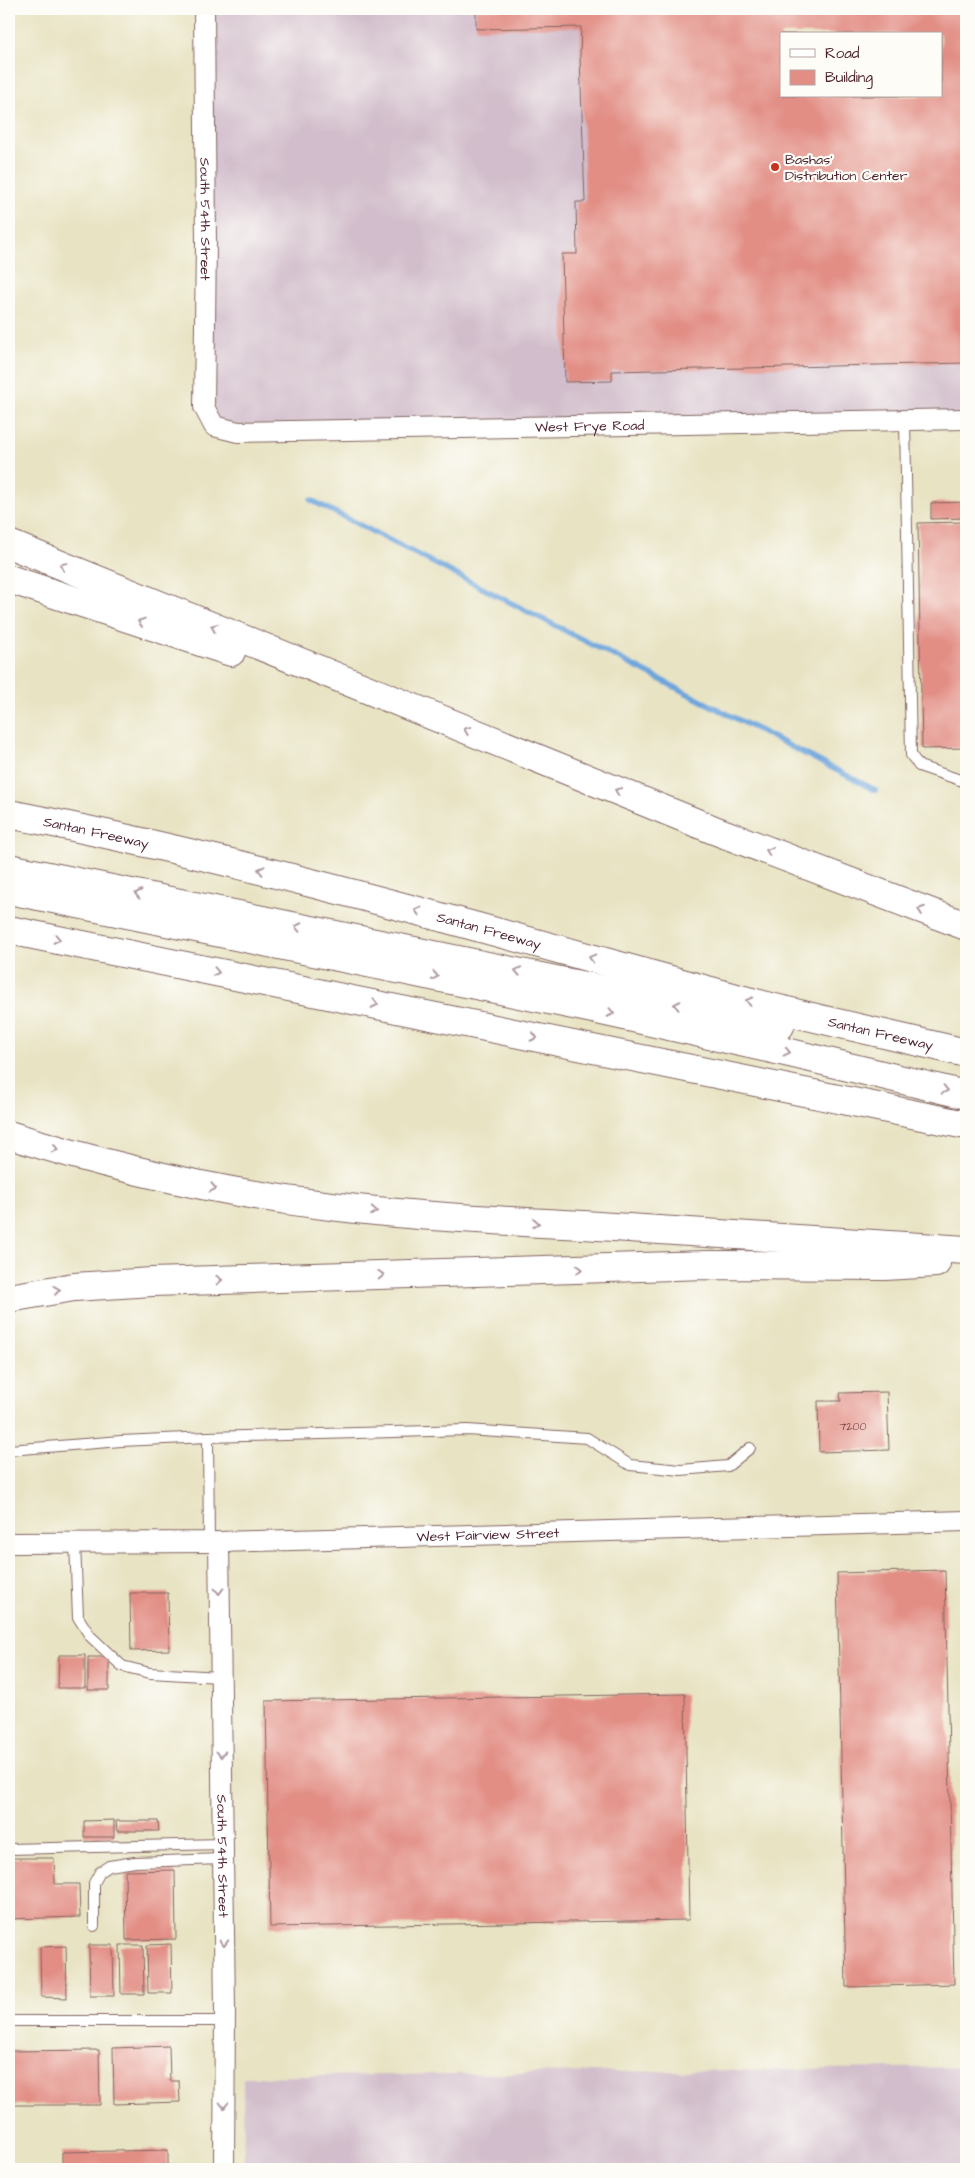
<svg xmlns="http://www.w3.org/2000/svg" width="975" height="2178" font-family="'Architects Daughter',sans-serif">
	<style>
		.industrial { fill: #d1bdcb; fill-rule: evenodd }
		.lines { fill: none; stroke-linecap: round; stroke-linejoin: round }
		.stream { stroke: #6da5dc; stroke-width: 5.5 }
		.building { fill: #e28e85; fill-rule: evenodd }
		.lane-casing { stroke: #816460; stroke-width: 12 }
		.street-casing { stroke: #816460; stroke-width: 22 }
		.highway-casing { stroke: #816460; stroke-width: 30 }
		.lane { stroke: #fff; stroke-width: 10 }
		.street { stroke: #fff; stroke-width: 20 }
		.highway { stroke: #fff; stroke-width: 28 }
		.oneway { stroke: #ae9aa0 }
		.poi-dot { fill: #c8321e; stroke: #fdfcf7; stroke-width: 2 }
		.labels { text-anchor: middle; stroke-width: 4.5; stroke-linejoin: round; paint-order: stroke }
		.number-label { font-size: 11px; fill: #703b42 }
		.poi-label { font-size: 14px; fill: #4a1f2b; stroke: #fdfcf7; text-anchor: start }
		.street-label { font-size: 14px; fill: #4a1f2b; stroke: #fdfcf7 }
	</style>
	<rect width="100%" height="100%" fill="#fdfcf7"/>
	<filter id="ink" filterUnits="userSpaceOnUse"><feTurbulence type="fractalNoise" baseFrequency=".02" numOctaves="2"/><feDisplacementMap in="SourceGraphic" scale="10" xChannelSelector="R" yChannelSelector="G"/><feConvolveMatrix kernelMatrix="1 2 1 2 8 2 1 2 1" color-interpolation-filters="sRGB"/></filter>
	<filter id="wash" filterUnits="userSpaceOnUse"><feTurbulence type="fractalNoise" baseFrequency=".0096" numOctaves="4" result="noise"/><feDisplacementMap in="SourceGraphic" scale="20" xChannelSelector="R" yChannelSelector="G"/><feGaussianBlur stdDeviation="1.12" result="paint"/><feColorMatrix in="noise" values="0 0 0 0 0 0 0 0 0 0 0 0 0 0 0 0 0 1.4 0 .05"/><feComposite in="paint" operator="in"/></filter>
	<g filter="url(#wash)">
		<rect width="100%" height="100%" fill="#e8e3c3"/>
		<path class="industrial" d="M204 9H966V418L214 426ZM781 34H941V96H781Z
			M966 2067V2169H244L243 2077Z"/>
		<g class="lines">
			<path class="stream" d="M311 500 875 790"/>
		</g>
		<g id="blocks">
			<path class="building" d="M476 9H966V363L612 371V381L565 382 562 254H577L576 202H585L580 56 581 27 476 29ZM781 34H941V96H781Z
				M966 502V518L931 519V503Z
				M966 522V748L922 749 918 523Z
				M887 1392 889 1450 819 1452 818 1401H841L840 1393Z
				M945 1570 954 1984 846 1987 837 1573Z
				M130 1593H168L169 1650 131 1651Z
				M59 1655H85V1688H58Z
				M88 1657H109V1690H88Z
				M685 1694 689 1920 270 1927 266 1701Z
				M114 1820V1837H84V1821Z
				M116 1821H158L159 1831H117Z
				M9 1858H54L55 1884H79L80 1917 9 1919Z
				M175 1870 176 1939 126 1940 125 1871Z
				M171 1944 172 1993H148L147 1945Z
				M89 1945H113L114 1996H90Z
				M120 1945H143L144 1994H121Z
				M66 1946 67 1998 41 1997 40 1947Z
				M169 2046 170 2081H179L180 2102 114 2104 113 2048Z
				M99 2050 100 2105H9V2051Z
				M168 2150V2169H62V2152Z"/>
		</g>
	</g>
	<g filter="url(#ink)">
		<use href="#blocks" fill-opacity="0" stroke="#816460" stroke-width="1"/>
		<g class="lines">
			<g class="lane-casing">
				<path id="lane" d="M905 420 911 755 919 766 966 782
					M208 1437 209 1542
					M9 1450 121 1441 208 1437 467 1430 587 1438 630 1465 681 1470 728 1466 750 1448
					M75 1543 78 1617 90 1636 122 1666 150 1673 220 1677
					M9 1849 222 1844
					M94 1926V1883L100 1872 109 1866 135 1862 222 1859
					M9 2021H225"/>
			</g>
			<g class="street-casing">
				<g id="street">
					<path id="s1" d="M204 9 206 242 204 407 214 426 238 432 966 419"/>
					<path id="s2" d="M219 1542 225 2010 224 2169"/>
					<path id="s3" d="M9 1543 219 1542 966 1521"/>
				</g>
			</g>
			<g class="highway-casing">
				<g id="highway">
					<path d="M9 544 714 830 966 926"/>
					<path d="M9 579 231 652"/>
					<path id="s4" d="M9 814C256 862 497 933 740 999 815 1019 891 1035 966 1053"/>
					<path d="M9 868 780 1026"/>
					<path d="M9 890 593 1009 790 1053 966 1095"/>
					<path d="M9 930 966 1125"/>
					<path d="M9 1135C114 1168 222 1193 331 1206 419 1217 509 1221 598 1226 720 1234 843 1242 966 1250"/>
					<path d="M9 1298 74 1287 152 1282 706 1265 885 1266 936 1263"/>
				</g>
			</g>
			<use href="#lane" class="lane"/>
			<use href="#street" class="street"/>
			<use href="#highway" class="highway"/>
		</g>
		<defs><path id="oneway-chevron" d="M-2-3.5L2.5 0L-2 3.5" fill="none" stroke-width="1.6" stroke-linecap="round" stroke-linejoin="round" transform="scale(1.25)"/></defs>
		<g class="oneway">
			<use href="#oneway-chevron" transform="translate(63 566) rotate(-158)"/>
			<use href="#oneway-chevron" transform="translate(141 622) rotate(-162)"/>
			<use href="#oneway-chevron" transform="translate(214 627) rotate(-158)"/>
			<use href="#oneway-chevron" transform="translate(467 730) rotate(-158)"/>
			<use href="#oneway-chevron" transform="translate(618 791) rotate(-158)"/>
			<use href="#oneway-chevron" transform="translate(769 851) rotate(-158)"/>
			<use href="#oneway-chevron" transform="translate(261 870) rotate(-166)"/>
			<use href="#oneway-chevron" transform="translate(138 894) rotate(-168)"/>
			<use href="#oneway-chevron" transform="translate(921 910) rotate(-160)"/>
			<use href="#oneway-chevron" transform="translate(418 911) rotate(-165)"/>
			<use href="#oneway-chevron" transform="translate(298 927) rotate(-168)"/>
			<use href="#oneway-chevron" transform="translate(57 939) rotate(12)"/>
			<use href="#oneway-chevron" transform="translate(592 958) rotate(-165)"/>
			<use href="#oneway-chevron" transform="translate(518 971) rotate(-169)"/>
			<use href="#oneway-chevron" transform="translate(216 972) rotate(12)"/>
			<use href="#oneway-chevron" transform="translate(435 976) rotate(11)"/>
			<use href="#oneway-chevron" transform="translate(749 1001) rotate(-166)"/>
			<use href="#oneway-chevron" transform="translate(375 1004) rotate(12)"/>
			<use href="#oneway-chevron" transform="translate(677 1005) rotate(-168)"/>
			<use href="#oneway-chevron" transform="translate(611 1013) rotate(12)"/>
			<use href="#oneway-chevron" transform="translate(534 1037) rotate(12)"/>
			<use href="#oneway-chevron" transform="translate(787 1052) rotate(13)"/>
			<use href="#oneway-chevron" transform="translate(945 1090) rotate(13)"/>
			<use href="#oneway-chevron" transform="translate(55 1149) rotate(17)"/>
			<use href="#oneway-chevron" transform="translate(213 1188) rotate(11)"/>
			<use href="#oneway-chevron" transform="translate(374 1211) rotate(5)"/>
			<use href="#oneway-chevron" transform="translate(536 1223) rotate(4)"/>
			<use href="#oneway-chevron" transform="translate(579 1269) rotate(-2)"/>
			<use href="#oneway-chevron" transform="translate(381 1275) rotate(-2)"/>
			<use href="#oneway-chevron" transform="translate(219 1280) rotate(-2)"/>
			<use href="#oneway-chevron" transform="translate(57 1290) rotate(-8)"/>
			<use href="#oneway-chevron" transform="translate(219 1591) rotate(89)"/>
			<use href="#oneway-chevron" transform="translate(221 1754) rotate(89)"/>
			<use href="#oneway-chevron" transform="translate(224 1943) rotate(89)"/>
			<use href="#oneway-chevron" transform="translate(224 2105) rotate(90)"/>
		</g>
	</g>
	<circle class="poi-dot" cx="775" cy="167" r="5"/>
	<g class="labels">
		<g class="number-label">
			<text x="853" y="1430">7200</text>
		</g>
		<g class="poi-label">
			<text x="785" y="164">Bashas'<tspan x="785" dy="16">Distribution Center</tspan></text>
		</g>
		<g class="street-label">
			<text dy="5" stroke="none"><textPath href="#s1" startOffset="210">South 54th Street</textPath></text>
			<text dy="5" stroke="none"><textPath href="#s1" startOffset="796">West Frye Road</textPath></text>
			<text dy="5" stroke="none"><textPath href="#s4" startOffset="89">Santan Freeway</textPath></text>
			<text dy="5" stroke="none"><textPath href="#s4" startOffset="494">Santan Freeway</textPath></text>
			<text dy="5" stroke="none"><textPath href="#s4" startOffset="899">Santan Freeway</textPath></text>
			<text dy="5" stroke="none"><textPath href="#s3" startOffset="479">West Fairview Street</textPath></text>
			<text dy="5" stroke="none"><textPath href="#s2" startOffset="314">South 54th Street</textPath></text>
		</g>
	</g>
	<rect width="975" height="2178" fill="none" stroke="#fdfcf7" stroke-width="30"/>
	<rect x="780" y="32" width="162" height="65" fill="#fdfcf7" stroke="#b5a4a5"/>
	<rect x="790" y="49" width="25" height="8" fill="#ffffff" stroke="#b5a4a5"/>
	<text x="825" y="58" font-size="15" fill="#4a1f2b">Road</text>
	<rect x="790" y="70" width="25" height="15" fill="#e28e85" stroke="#b5a4a5"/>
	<text x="825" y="82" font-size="15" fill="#4a1f2b">Building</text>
</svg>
